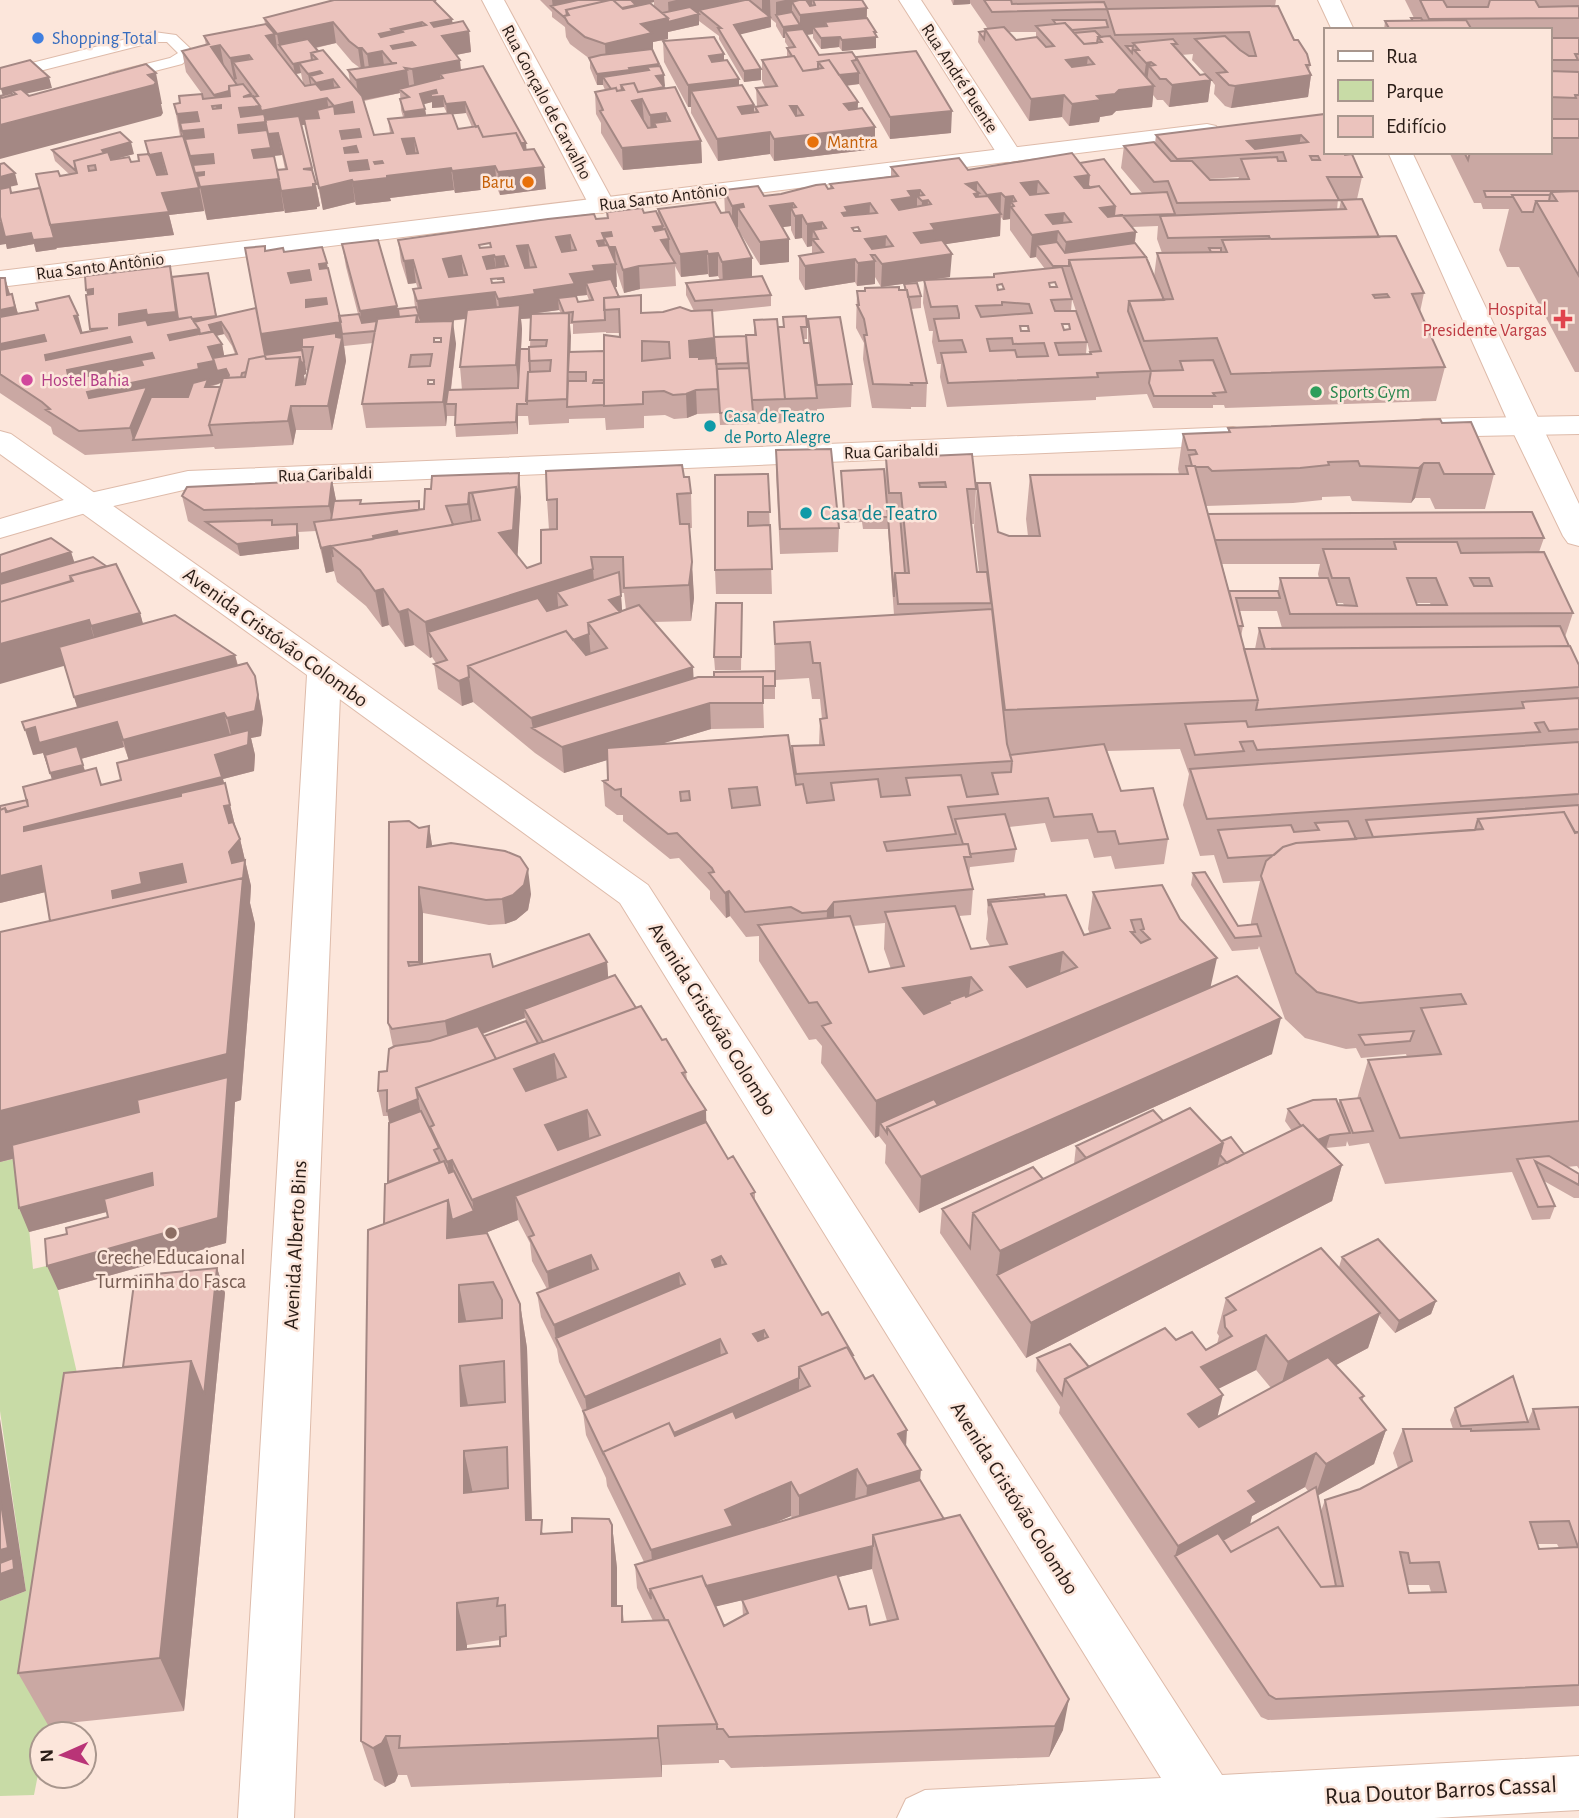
<svg xmlns="http://www.w3.org/2000/svg" width="1579" height="1818" font-family="'Alegreya Sans',sans-serif">
	<style>
		.green { fill: #c8dba6 }
		.lines { fill: none; stroke-linecap: round; stroke-linejoin: round }
		.service-casing { stroke: #debbaa; stroke-width: 2 }
		.minor-casing { stroke: #debbaa; stroke-width: 2 }
		.tertiary-casing { stroke: #debbaa; stroke-width: 2 }
		.secondary-casing { stroke: #debbaa; stroke-width: 2 }
		.service { fill: #fff; fill-rule: evenodd }
		.minor { fill: #fff; fill-rule: evenodd }
		.tertiary { fill: #fff; fill-rule: evenodd }
		.secondary { fill: #fff; fill-rule: evenodd }
		.wall { fill: #caa8a3; fill-rule: evenodd }
		.shaded-wall { fill: #a48884 }
		.building { fill: #ebc3bd; stroke: #a48884; stroke-width: 2; fill-rule: evenodd }
		.shop-dot { fill: #3f7fe0; stroke: #fce6db; stroke-width: 2.5 }
		.food-dot { fill: #e8710a; stroke: #fce6db; stroke-width: 2.5 }
		.health-dot { fill: #e0444e; stroke: #fce6db; stroke-width: 2.5 }
		.hotel-dot { fill: #d1479c; stroke: #fce6db; stroke-width: 2.5 }
		.leisure-dot { fill: #2e9e5b; stroke: #fce6db; stroke-width: 2.5 }
		.culture-dot { fill: #0f9aa8; stroke: #fce6db; stroke-width: 2.5 }
		.education-dot { fill: #8d6e63; stroke: #fce6db; stroke-width: 2.5 }
		.labels { text-anchor: middle; stroke-width: 5; stroke-linejoin: round; paint-order: stroke }
		.far-shop-label { font-size: 18px; fill: #366cbe; stroke: #fce6db; text-anchor: start }
		.far-street-label { font-size: 18px; fill: #2a1d17; stroke: #fce6db }
		.far-food-label { font-size: 18px; fill: #c56008; stroke: #fce6db; text-anchor: start }
		.far-health-label { font-size: 18px; fill: #be3a42; stroke: #fce6db; text-anchor: end }
		.far-hotel-label { font-size: 18px; fill: #b23c85; stroke: #fce6db; text-anchor: start }
		.far-leisure-label { font-size: 18px; fill: #27864d; stroke: #fce6db; text-anchor: start }
		.far-culture-label { font-size: 18px; fill: #0d838f; stroke: #fce6db; text-anchor: start }
		.culture-label { font-size: 21px; fill: #0d838f; stroke: #fce6db; text-anchor: start }
		.street-label { font-size: 21px; fill: #2a1d17; stroke: #fce6db }
		.education-label { font-size: 21px; fill: #785e54; stroke: #fce6db }
		.near-street-label { font-size: 24px; fill: #2a1d17; stroke: #fce6db }
	</style>
	<rect width="100%" height="100%" fill="#fce6db"/>
	<path class="green" d="M22 1157 33 1269 55 1264 58 1290 90 1430 48 1725 46 1734H42V1754L34 1795 0 1796V1601L26 1591 0 1411V1162Z"/>
	<g class="lines">
		<g class="service-casing">
			<path id="service" d="M154 32 176 35 195 53 182 64 116 81 110 79 108 76 110 73 170 58 178 53 167 42H154L0 81V71Z"/>
		</g>
		<g class="minor-casing">
			<path id="minor" d="M482 0H504L615 205 611 210 602 213 593 210 589 205Z
				M899 0H921L1022 155 1019 160 1010 162 1001 160Z"/>
		</g>
		<g class="tertiary-casing">
			<path id="tertiary" d="M1207 124 1216 126 1219 131 1216 136 0 287V271Z
				M1579 416V434L1423 437 1412 434 1408 428 1412 422 1423 419Z
				M1233 427 1244 430 1248 436 1244 442 1233 445 188 489 96 510 0 538V519L77 496 188 471Z
				M324 660 336 663 648 885 1222 1775 1579 1756V1810L1434 1818H897L906 1799 925 1790 1161 1778 620 903 312 679 307 671 312 663Z"/>
		</g>
		<g class="secondary-casing">
			<path id="secondary" d="M1318 0H1340L1354 30H1332Z
				M1388 152H1412L1579 504V546L1568 543 1563 536 1509 424Z
				M0 431 11 434 336 663 341 671 294 1818H238L307 675 0 454Z"/>
		</g>
		<use href="#service" class="service"/>
		<use href="#minor" class="minor"/>
		<use href="#tertiary" class="tertiary"/>
		<use href="#secondary" class="secondary"/>
	</g>
	<path class="wall" d="M540 0H862L867 8V18L876 32V48L842 51 839 47 821 49 813 38V34L806 35 819 55 856 58 951 133 890 139 859 84 846 86 858 102 857 109 875 149 774 161 770 154 718 161 691 113V107H688L664 62 663 41 724 54V60L754 112 755 107 757 106 756 88 765 87 762 81V60L787 57V48H789L785 42V38H783L776 26V23L771 19V27L739 34 761 69V80L744 82 719 39V36L699 21V25L668 32V39L653 42V52L665 86H663L664 89 701 141 702 163 623 170 601 133V123L596 114 595 92 605 90 603 85H597L590 68V59L570 44 566 37 565 27 552 17V12ZM654 2V7L636 6Z
		M951 0H1276L1275 6 1310 65 1309 70 1311 75 1308 97 1231 108 1225 106 1214 94 1215 85 1211 80 1208 102 1169 107 1163 100H1157L1153 95 1152 107 1116 111 1112 115 1100 117 1099 122 1069 126 1062 117 1029 121 978 42 979 32 985 31V29H988L970 3V4L953 5ZM1009 32H1036V37L1016 40ZM1193 54 1192 60 1205 74 1200 75 1181 55Z
		M1405 0H1579V372H1575L1519 267H1507L1499 250 1509 209H1483L1481 203H1474L1449 152H1549V30H1384L1385 21H1411V18H1414Z
		M436 3 453 23 469 31 471 52 456 55 461 70 526 150 546 189 500 195 497 188 455 193 454 190 390 198 391 201 356 205 355 202 323 210 305 125H301L316 184 320 206 317 207V209L285 213 284 209V211L207 220 204 209V211L169 215 174 235 56 248 57 249 36 252 34 244 7 249 6 244 10 187 12 193 40 188 60 176 69 174 55 161 52 150 134 154 111 160 131 162 139 161 148 154 145 141 180 136 174 104 180 103 202 94 186 72 182 51 206 45 204 36 265 24 264 18ZM336 43 352 62 360 68 348 70 350 81 316 48ZM301 73 303 83 296 74ZM400 93 401 110 403 117 388 119 390 133 374 135 364 101ZM432 102V108L444 107 447 113 426 115 424 104ZM466 113 472 127 458 129 452 114ZM282 155 285 169 277 170 273 156Z
		M1325 114 1349 152 1348 155 1362 177 1357 199H1338L1337 210H1339L1341 200 1379 237 1424 293 1420 312 1445 367 1436 401 1225 408 1224 405H1213V408H1153L1147 394 1096 397V400L947 407 940 377 941 364H937L932 342 933 331H929L923 303 924 281 881 287 875 277V284L857 286 855 282 805 290 799 279V256L812 254V246L807 247 802 238 795 239 791 230V226L782 227 789 262 760 265 739 231 738 227 737 228 752 258V277L771 295V306L712 312 714 337 746 336 754 335V320L778 327H783V317L807 327V339H803L804 343H808V319L852 384 851 407 817 409V411H785V423L720 425 719 407V413L697 414 687 418 674 419 665 415 644 416V428L606 430 605 418 569 419V423L529 425 528 416H518V434L456 437 455 425V416H447L446 426 366 428 362 404 373 343 344 346 346 361 332 430H296L293 445 215 449 214 447 85 455 53 434 51 427 0 393V278H5L10 294H12L18 314 82 333 91 331 86 295 170 266 172 277 208 273 217 317 256 308 265 251 284 252 322 247 339 316 358 314 346 267 342 244 397 306 398 309 415 307 413 289H418L416 283 408 284 401 262 398 240 607 218V212L644 213 658 215V209L725 213 724 190 764 196 828 189 830 188V184L891 176V167L968 170 1080 163 1131 194 1142 193 1121 168 1124 146 1155 143 1156 135ZM1239 177 1238 179 1210 180 1208 179ZM1001 217 1003 220 1010 219V230L1030 258 1036 257 1045 269 994 274 993 278 928 280 950 277 945 244 1000 236ZM1158 226 1157 239 1162 253H1157L1154 277 1150 267V263L1135 243 1136 232 1132 227ZM858 227 860 231H854L852 228ZM490 243 491 247 480 248 479 245ZM675 266 681 277 708 274 709 277 718 276 720 280 686 283V295L694 311 642 313 641 295 619 297 615 287H617L616 269 624 293 640 289 676 286ZM497 278V280H503L504 282 492 283 491 279ZM1055 282 1057 287H1050L1049 283ZM1002 284 1004 289 998 290 997 285ZM1069 290 1076 311H1071L1072 299ZM587 295 589 300 578 302 576 296ZM559 310 561 313 537 314V313ZM531 318 530 347 529 349H521L522 329 521 319ZM466 319 460 367 462 390H451L456 344 450 321ZM570 324H573V334L606 332V333H620V337L604 351 570 352ZM1062 324H1069L1070 329 1064 330ZM1020 326 1027 327 1028 331H1021ZM224 334 232 346 235 354 224 356 222 344 216 336ZM434 338H441V342H434ZM1087 342 1090 353V354H1086ZM306 370H308L304 384V375L306 374ZM428 380H434V384H428ZM219 383H221L220 387H210L219 384Z
		M904 284 921 296V308L911 309 927 383 926 407H911V409L872 408 863 359 864 343 856 328 857 291 904 290Z
		M1442 423 1494 474 1485 509H1435L1430 498H1415L1411 503 1352 501 1350 496 1322 497V500L1293 503 1206 506 1208 514 1544 538 1539 552 1573 613 1565 637 1579 665V1169L1577 1166 1566 1167 1579 1174V1198H1574L1544 1181 1555 1206 1550 1219 1532 1220 1512 1172 1385 1184 1369 1143 1349 1146 1347 1141 1346 1146 1326 1148 1342 1165 1332 1201 1026 1358 940 1233 942 1209 1043 1179 1074 1164 1076 1146 1163 1121 1222 1141 1244 1154 1292 1131 1285 1121 1288 1109 1338 1105 1340 1100 1357 1099 1368 1060 1407 1057 1406 1054 1361 1058 1356 1048 1346 1049 1305 1038 1285 1019 1259 946 1258 949 1232 951 1191 885 1193 873 1238 926 1251 925V922L1260 881 1223 883 1214 855 1200 856 1183 805 1189 774 1180 749 1107 751 1121 791 1168 839 1164 864 1115 869 1111 856 1094 858 1088 839 1051 842 1045 823 1009 827 1016 849 1014 862 970 867 969 877 973 889 971 915 959 916 971 949 990 946 986 939 988 919 987 912 988 900 1045 897 1084 935 1090 934 1088 929 1093 892 1162 885 1211 987 1272 1054 919 1213 885 1163 886 1145 879 1136 875 1138 821 1063 822 1046 816 1039 809 1040 759 961V936L746 937 730 916 726 918 710 899V891L679 858 670 859 623 821V815H617L605 806 603 781 608 780 607 760 564 773 535 753 473 702 462 706 438 689 434 664 436 663 432 657 430 658 414 645 405 647 389 625 382 627 366 606 337 582 334 571 326 573 316 531 298 532 299 549 240 556 188 521 182 496 332 480 336 501 420 509H424L431 489 521 497 517 556 527 568 541 563 549 530 547 500 684 477 691 493 692 528H689L694 598 691 621 654 622 694 679 775 671 774 622 894 615 888 529H863L862 522 844 523 841 471 885 481 886 458 976 489 974 524H971L977 572H979L974 527 977 483 998 532 1009 536H1028L1026 519 1030 475 1179 474 1178 469 1183 434 1228 432V428ZM1222 564H1320L1318 574 1319 578H1280L1278 591H1229ZM621 593H624L626 610 622 611ZM1336 603H1343L1344 605H1337ZM1416 603H1430L1431 605H1417ZM1240 611H1277L1282 628H1259L1255 649H1244L1241 637 1243 626ZM809 678 812 699H820L822 719H820L819 745 792 746V759L657 745 711 729 764 728 763 699H775V680ZM885 923 884 949 891 969 869 972 853 926Z
		M776 450 839 528 838 552 780 554 776 474Z
		M768 474 772 594H716L715 570Z
		M71 552 74 563 140 613 143 624 235 655 238 665 260 701 263 720 261 736 251 738 255 755 254 771 223 779 235 825 240 839 251 886 250 903 255 924 241 1100 235 1102 226 1243 58 1290 67 1234 108 1217 107 1212 29 1232 13 1159 0 1162 50 921 45 892 0 903 27 800 52 779 43 753 33 755 77 707 65 666ZM124 747 129 760 121 780 101 785 85 771 81 759Z
		M742 603 741 670H715L714 657Z
		M429 826 432 846 531 894 528 910 516 920 505 924 489 925 423 913V963L493 967 607 962 608 977 636 1008 686 1072 687 1080 706 1122 728 1159 755 1192V1201L822 1315 853 1355V1357L906 1446 920 1480 1063 1730 1049 1757 731 1768 724 1760H719V1763L662 1765V1777L411 1787 407 1775H398L395 1782 385 1787 374 1780 361 1741 384 1224 388 1182 389 1123 388 1116H383L378 1091 387 1071 393 1047 388 1023 419 828ZM525 1018 526 1021 484 1036 483 1034ZM518 1220 530 1243 532 1261 547 1289 537 1293 541 1317 557 1349 559 1362 583 1412 586 1435 606 1478 607 1486 644 1562 635 1565 637 1588 653 1621 624 1622 622 1606H617V1568L612 1525 572 1532 544 1534 532 1520 527 1348 520 1304 485 1233ZM791 1516 792 1518 771 1524ZM872 1569 887 1621 870 1625 849 1609 838 1577ZM756 1597 742 1600 743 1616 724 1626 716 1606ZM500 1640V1646L467 1649V1645Z
		M1342 1257 1436 1301 1431 1314 1395 1333 1379 1315 1368 1348 1336 1365 1364 1396 1362 1401 1386 1430 1374 1464 1317 1496 1321 1511 1325 1500 1360 1489 1398 1468 1393 1453 1403 1429H1453L1450 1420 1455 1408 1528 1421 1533 1409 1579 1407V1706L1268 1720 1261 1717 1059 1413 1060 1407 1036 1371 1037 1358 1089 1367 1176 1340 1206 1350 1217 1344 1219 1336 1217 1333 1226 1298 1339 1267ZM1256 1370 1271 1388 1218 1417V1389ZM1305 1487 1308 1491 1250 1524 1252 1516ZM1537 1544H1557L1559 1548 1539 1549ZM1407 1585H1429L1431 1592 1409 1593Z
		M217 1268 225 1293 184 1711 48 1725 18 1673 123 1367Z"/>
	<path class="shaded-wall" d="M552 0H597L553 8Z
		M628 0H654V2L636 6 575 29Z
		M676 0H739V3L699 10V25L668 32V39L653 42V54L606 65 605 44 641 24 668 18 669 21 668 2Z
		M762 0H770L771 27 734 36V25L762 18Z
		M785 0H812V13L867 8 866 29 827 26 825 22V33L813 27V34L789 37 785 31V38H783V27L800 25V15L792 2V19L776 15V23V2Z
		M954 0H970V4L953 5Z
		M452 19 454 34 469 31 471 52 445 57 431 23Z
		M333 22 336 43 286 54 279 45 277 34Z
		M422 22 425 43 412 42 415 63 382 51 385 72 370 75 367 54 379 34 391 29Z
		M874 32H876V48L842 51V40Z
		M275 34 278 55 253 37Z
		M840 37 839 47 821 49V38Z
		M220 45 224 66 211 47Z
		M358 48H362L365 69H361Z
		M724 54V75L709 77V56Z
		M249 55 253 76 233 62 237 79 234 80 230 58Z
		M1088 57 1085 79 1065 70 1066 60Z
		M312 60 299 63 301 73 295 74 293 64Z
		M460 60 462 81 443 78 440 74 441 85 415 91 412 69Z
		M1151 62 1150 68 1149 66 1147 83 1143 84 1146 63Z
		M659 64V75L649 70 647 67 648 76 603 77V85H597V74L629 68Z
		M761 69V80L744 82V71Z
		M407 70 410 92 399 89 400 93 359 101 356 80Z
		M320 71 322 82 333 79 336 101 327 98 330 119 267 133 268 134 278 133 282 155 273 156 279 179 284 211 207 220 200 187 197 176 204 211 169 215 174 235 56 248 57 249 36 252 34 244 7 249 6 244 0 245V222L50 225 162 193 199 188 193 165 197 188 190 156 185 139 189 163 180 123 184 146H183L177 114 197 112 218 117 214 95 239 88 243 97 251 94 254 106 318 99 316 83 310 76 313 95H312L308 74Z
		M156 73 162 104H161L163 113 161 116 0 159V125Z
		M859 73V84L833 87V76Z
		M664 75 665 86 657 87 656 76Z
		M1311 75 1308 97 1231 108 1235 86Z
		M49 77 52 88 16 96V94L12 91 13 97 4 100 1 89Z
		M739 79V101L691 91V107H688V85Z
		M1211 80 1208 102 1169 107 1172 85Z
		M1154 86 1152 107 1116 111 1112 115 1100 117 1099 122 1069 126 1072 104 1119 90Z
		M664 87V98L642 99 644 121 624 95Z
		M436 90V97L443 96 444 107 432 108V102L421 105 420 94Z
		M1064 95 1062 117 1029 121 1031 99Z
		M352 102 355 124 337 128 334 106Z
		M465 102 466 113 447 115 446 104Z
		M858 102 857 124 844 104Z
		M754 105V127L738 129V107Z
		M790 106H797V127Z
		M425 109 427 120 405 123 404 112Z
		M952 111 951 133 890 139V117Z
		M666 113 667 135 656 127 654 123 655 136 651 137 650 115Z
		M875 127V149L774 161V139Z
		M359 129 362 151 367 160 370 180 387 176 451 168 454 190 390 198 391 201 356 205 352 180 355 202 323 210 319 188 340 131Z
		M770 132V154L718 161 717 139Z
		M1301 135 1297 157 1283 152 1245 154 1247 141Z
		M414 138 416 160 405 161 402 139Z
		M701 141 702 163 623 170 622 148Z
		M131 142 134 154 105 162 102 150Z
		M526 143 527 154 484 148Z
		M161 153 166 175 154 177 149 155Z
		M495 166 497 188 455 193 452 171Z
		M544 167 546 189 500 195 498 172Z
		M312 168 320 206 317 207V209L285 213 281 191 303 169Z
		M15 173 18 185 0 189V177Z
		M1089 175 1087 197 1075 177Z
		M1038 181 1036 203 1021 183Z
		M977 182V194L979 193 977 216 966 184Z
		M920 190V199L917 196V213L891 223 892 200 908 191Z
		M1001 193 1000 236 934 246 913 255 914 233 931 224 986 216 987 195Z
		M1013 196V204L1011 202 1010 219 1003 220 1005 197Z
		M928 200 927 223 921 224 922 201Z
		M793 203V212L791 208V226L770 229V206Z
		M870 203 869 226 847 229 842 213 845 207Z
		M743 204V216L738 208V227L732 228V206Z
		M1115 206 1113 229 1100 208Z
		M1064 213 1062 236 1058 231 1056 254 1037 245 1036 257 1030 258 1032 235 1046 215Z
		M802 215V238L795 239V216Z
		M822 222V245L813 230 812 246 807 247V224Z
		M663 226V240L669 239 670 262 653 227Z
		M611 232 612 247H615L617 287 597 289V294H591L586 283 587 295 576 296 577 308 563 310 558 298 559 310 537 313V318L521 319 522 329 519 389 516 365 519 320 501 322 498 299 534 294V290L571 285 570 274 594 271 593 266 610 264 609 247 604 237 607 262 598 264 597 241 603 240 602 233Z
		M1136 232 1133 255 1069 260 1063 265 1066 242Z
		M570 235 572 258 558 260 556 237Z
		M886 236 885 259H879L865 239Z
		M789 239V262L760 265V242Z
		M528 245 530 268 519 269 517 246Z
		M707 251 708 274 681 277 680 254Z
		M718 253V276L709 277 708 254Z
		M952 254 950 277 881 287 882 264Z
		M494 255 497 278 485 280 483 257Z
		M461 256 464 279 446 282 443 259Z
		M504 256 506 279 497 280 495 257Z
		M752 258V281L723 285 722 262Z
		M855 259V282L805 290V266Z
		M413 260 416 283 408 284 404 261Z
		M875 261V284L857 286 858 263Z
		M327 263 331 286 323 287 319 264Z
		M170 266 175 289 208 273 218 323 221 322 224 334 211 337 222 344 229 381 210 386 211 391 133 440 130 428 94 416 87 392 199 369 130 337 152 353 158 376 143 365 141 360 145 379 73 393 0 363V344L44 335 49 354 119 325V314Z
		M639 266 640 289 624 293 623 270Z
		M309 270 313 293 293 296 288 273Z
		M5 278 12 301V294L19 317 0 335V310L7 295Z
		M93 289 92 313 86 290Z
		M495 292 498 315 420 324 417 301Z
		M326 298 341 322 346 361 332 430 328 406 313 347H302L303 352 265 357 256 308Z
		M397 306 401 328 363 332 360 311Z
		M569 313 571 336 570 372H568L569 384 567 407Z
		M78 315 84 338 80 339 74 316Z
		M453 321 456 344 449 404H446L447 416 446 426 443 402Z
		M714 338 715 361 690 365 689 341Z
		M300 357 304 359 306 370V374L304 375 305 380 300 408 296 385Z
		M696 390 697 414 687 418 686 394Z
		M517 404 518 416V434L516 422Z
		M291 406 296 430 293 445 288 421Z
		M1424 463 1415 498 1411 503 1419 468Z
		M519 473 521 497 517 565 496 525Z
		M332 480 337 505 334 531 329 506Z
		M469 493 472 517V528L468 504Z
		M419 501 421 514 401 556 331 545Z
		M297 524 299 536V549L240 556 237 544Z
		M330 546 334 571 326 573 321 548Z
		M71 552 75 564 0 588V574Z
		M692 562 694 598 691 621 689 585Z
		M593 569 596 605H567L557 592 559 617 428 632 432 657 430 658 425 622Z
		M619 572 621 597 623 621 609 600Z
		M383 589 389 625 382 627 375 591Z
		M408 609 414 645 405 647 399 612Z
		M140 613 150 649 101 662 91 626Z
		M89 620 99 656 0 684V644Z
		M589 634 591 659 478 674Z
		M235 655 241 680 82 722 74 697Z
		M693 667 695 703 533 729 531 718Z
		M255 676 263 720 261 736 251 738 255 755 254 771 223 779 229 802 32 853 5 808 107 806 215 755 233 743 227 718Z
		M469 677 473 702 462 706 459 681Z
		M710 703 711 729 564 773 562 747Z
		M224 713 231 738 130 765 123 740Z
		M117 722 124 747 48 768 43 753 33 755 25 730 35 727Z
		M83 765 87 777 54 786 50 773Z
		M225 783 236 830 230 832 224 806Z
		M429 826 433 851 427 847Z
		M240 839 251 886 250 903 255 924 241 1100 235 1102 226 1243 58 1290 47 1266 218 1218 226 1104 0 1162V1111L236 877 229 852Z
		M182 864 190 889 113 898 112 891 140 873Z
		M41 866 50 891 0 903V876Z
		M528 869 531 894 528 910 516 920 505 924 502 899Z
		M419 887 423 913V987L419 962Z
		M729 891 730 916 726 918 725 893Z
		M834 902V928L826 937 827 911Z
		M1063 952 1058 988 1007 1004 1010 967Z
		M1217 958 1209 994 887 1127 880 1123 879 1136 875 1138 876 1101Z
		M607 962 609 988 524 1009 525 1018 449 1046 445 1021Z
		M971 977 967 1014 949 1001 948 1017 901 1024 903 988Z
		M1281 1018 1272 1054 919 1213 921 1177Z
		M554 1054 558 1090 421 1098 514 1069Z
		M418 1099 423 1124 392 1136 387 1111Z
		M587 1110 590 1147 550 1161 545 1125Z
		M706 1110 707 1147 515 1196 518 1220 389 1271 448 1200 474 1211 472 1200Z
		M1330 1135 1326 1148 1313 1142Z
		M1223 1143 1209 1203 997 1275 1000 1251Z
		M452 1160 459 1196 454 1198 447 1162Z
		M1342 1165 1332 1201 1026 1358 1031 1323Z
		M152 1173 160 1198 29 1232 19 1208Z
		M591 1255 593 1280 550 1297 547 1272Z
		M721 1256 722 1281 712 1260Z
		M217 1268 225 1293 184 1711 160 1658 191 1361Z
		M679 1273 681 1298 556 1338 557 1349 554 1325Z
		M459 1285 468 1330 467 1366 459 1322Z
		M1436 1301 1431 1314 1395 1333 1399 1321Z
		M520 1304 527 1348 533 1562 526 1520Z
		M1380 1313 1368 1348 1278 1396 1288 1362Z
		M764 1330V1354L753 1334Z
		M1266 1335 1256 1370 1192 1402 1201 1367Z
		M720 1339 721 1363 588 1421 585 1397Z
		M460 1366 469 1410 461 1406Z
		M799 1378V1402L608 1461Z
		M1223 1395 1214 1430 1179 1448 1188 1414Z
		M0 1419 26 1591 0 1601Z
		M907 1430 905 1464 898 1434Z
		M1386 1430 1374 1464 1315 1497 1326 1464Z
		M464 1451 473 1494 464 1493Z
		M1316 1453 1305 1487 1252 1516 1247 1535 1175 1556 1178 1546 1248 1491Z
		M857 1469 855 1503 799 1529V1496Z
		M921 1470 918 1503 865 1520 867 1486Z
		M791 1482V1516L734 1540 654 1583 651 1550 725 1510Z
		M612 1525 617 1568V1647L612 1606Z
		M873 1546 872 1569 664 1619 654 1598Z
		M457 1603 467 1645 466 1691 457 1650Z
		M1069 1699 1063 1730 1049 1757 1055 1726Z
		M658 1726 662 1765V1777L658 1738Z
		M386 1736 398 1775 395 1782 385 1787 373 1748Z"/>
	<path class="building" d="M334 0H436L434 1 452 19 431 23 434 27 463 21 469 31 442 36 460 60 412 69 405 68 407 70 356 80 348 70 397 63H392L382 51 367 54 362 48H358L349 41 333 22 277 34 264 18ZM422 22 426 25 401 30 403 32 381 37 379 34 393 31 391 29ZM412 42 415 45 393 49 391 46Z
		M578 0H610L566 10 567 15 564 16V17L551 6Z
		M610 0H613L623 9 650 3 668 18 641 24 652 33 605 44 585 37 568 23 564 16 569 15 566 10Z
		M613 0H631L636 5 622 8Z
		M745 0H749L770 17 734 25 761 69 744 71 718 28H721L699 10Z
		M799 0H806L810 6 815 5 813 0H862L867 8 800 15 792 2Z
		M984 0H1011L1012 4 1104 2 1107 9 1278 6 1294 40H1298L1307 54 1310 65H1306L1311 75 1235 86 1229 85 1217 73 1227 72 1195 39 1225 36 1240 50 1249 56H1256L1249 32 1115 35 1107 9 992 12Z
		M1420 0H1443L1447 7H1488L1490 0H1535L1539 7 1579 6V18L1429 19Z
		M690 7 699 14 668 22V18L662 13Z
		M792 12 800 25 783 27 776 15Z
		M867 18 876 32H874L877 37 842 40 840 37 821 38 813 27 827 26 825 22Z
		M1411 18H1421L1423 21H1413Z
		M1053 20H1106L1108 27 1072 30 1065 23 1056 24Z
		M1466 20 1472 30H1390L1385 21Z
		M1065 23 1084 44 1102 42 1098 37 1110 36 1154 86 1119 90 1115 94 1097 96 1101 100 1072 104 1064 95 1031 99 985 29 1004 27 1016 40 1037 37 1046 47 1054 46 1036 26ZM1088 57 1094 64 1072 67 1066 60Z
		M266 24 275 34 266 36 305 86 316 84 321 90 339 87 333 79 316 83 310 76 322 73 320 71 308 74 299 63 317 59 311 53 323 50 362 96 374 135 393 133 388 119 452 113 458 129 478 126 483 137 516 133 524 150 534 149 544 167 498 172 495 166 452 171 451 168 387 176V178L353 182 352 180 319 188 304 119 319 118 317 110 334 106 327 98 261 111 260 106 253 97 258 96 233 62 252 59 249 55 230 58 220 45 211 47 237 85 229 86V91L214 95 182 51 209 44 204 36ZM352 102 354 112 335 114 334 106ZM359 129 361 137 342 139 340 131ZM414 138 418 153 407 154 402 139ZM356 146 358 152 345 153 344 148ZM367 160 369 169 350 171 348 162ZM382 161 383 163 375 164 374 162Z
		M803 29 819 55 852 52 856 58V60L852 61 859 73 839 75 829 60 818 62V69L803 71 794 56H792L787 48 795 47 785 31Z
		M985 31 984 39 979 32Z
		M1095 31 1101 37H1098L1097 43 1084 44 1074 33Z
		M714 37 724 54 709 56 712 62 727 60 739 79 688 85 663 41Z
		M1549 38H1579V54H1575L1578 60H1549Z
		M308 39 318 51 311 53 312 60 293 64 279 45Z
		M1173 39 1177 44H1172L1200 75 1205 74 1211 80 1172 85 1166 79H1160L1149 66 1155 65 1151 62 1146 63 1134 50H1139L1133 43Z
		M1126 46H1133L1132 53Z
		M652 49 659 64 629 68 630 70 597 74 589 58 601 55Z
		M916 51 952 111 890 117 856 57Z
		M794 56 803 71 823 68 818 62 829 60 858 102 844 104 849 110 862 108 875 127 774 139 770 132 717 139 691 91 742 85 754 105 738 107 742 114 758 112 755 107 767 105 756 88 777 86 762 60ZM790 106H797L803 115 796 116Z
		M30 60 49 77 1 89 0 88V68Z
		M146 64 156 73 148 75 156 82 154 85 0 125V96L2 98 16 94 12 91 21 89 29 96Z
		M483 66 526 143H521L516 133 483 137 478 126 476 127 465 102 446 104 443 96 431 97V94L437 93 436 90 420 94 425 109 404 112 400 99 409 97 399 89 443 78 440 74Z
		M660 66 664 75 656 76 664 87 638 92 634 83 621 85 622 90 617 91 616 88 611 89 603 77 649 70 647 67Z
		M1549 71 1579 72V95H1575L1576 98 1549 97Z
		M634 83 638 92 675 87 701 141 622 148 600 111 603 110 595 92 616 88 617 91 624 90 621 85ZM642 99 650 115 666 113 670 121 654 123 656 127 648 128 632 101Z
		M243 84 251 94 243 97 253 96 260 106 239 108 241 117 264 114 266 122 238 125 239 133 267 130 271 148 252 150 254 158 274 156 279 179 200 187 197 176 204 175V172L195 173 193 165 214 163 213 154 190 156 185 139 204 137 203 129 182 131 180 123 199 121 197 112 177 114 174 104 180 103 179 96 202 94 203 99 230 96 229 86ZM221 105V108L213 109 212 106Z
		M11 93 13 95 2 98 0 96Z
		M1325 114V152H1344L1345 155 1352 154 1362 177H1327L1339 200 1177 203 1168 181 1154 182 1124 146 1154 142 1171 161H1192L1210 180 1249 179 1241 159 1277 157 1278 161H1286L1283 152 1177 159 1156 135ZM1301 135 1308 142 1255 149 1247 141ZM1310 156H1318L1320 160H1312Z
		M299 116 312 168 303 169 312 170 316 184H313V187L281 191 277 170 287 169 278 133 268 134 265 120Z
		M1549 119H1579V138H1549Z
		M120 132 131 142 102 150 104 153 74 161 76 171 52 150Z
		M183 136 199 188 162 193 169 212 50 225 36 174 58 171 60 176 77 173 74 161 108 152 111 160 129 157 131 162 139 161 138 155 149 154 157 175 167 174 161 153 149 155 145 141ZM95 165 96 170 89 171 88 166Z
		M1464 152H1470L1468 160Z
		M1072 153 1089 175 1075 177 1084 188 1099 186 1115 206 1100 208 1108 217 1122 215 1136 232 1066 242 1058 231 1032 235 1011 207 1014 206 1011 202 1016 201 1013 196 1005 197 1001 193 987 195 977 182 966 184 979 193 974 194 976 197 988 196 1001 214 931 224 935 230 914 233 921 243 942 240 952 254 882 264 875 255H871L875 261 858 263 855 259 805 266 799 256 823 252 812 239H818L813 230 826 228 822 222 807 224 802 215 795 216 791 208 796 207 793 203 770 206 789 239 760 242 738 208 744 207 743 204 732 206 724 190 758 186 764 196 781 194 816 185 825 184 828 189 833 188 830 184 898 176 891 167 959 158 968 170ZM1038 181 1048 193 1030 195 1021 183ZM920 190 924 195 917 196 922 201 928 200 931 204 899 210 892 200 912 197 908 191ZM870 203 877 213 844 216 842 213 848 212 845 207ZM1064 213 1071 222 1053 224 1046 215ZM858 227 860 231H854L852 228ZM886 236 893 246 872 249 865 239Z
		M1104 159 1131 194 1167 192 1175 214 1114 216 1115 206 1099 186 1090 188 1088 185 1089 175 1080 163Z
		M4 163 15 173 0 177V164Z
		M10 187 11 193 40 188 54 238 33 240 31 233 5 237 0 217V189Z
		M1484 191H1579L1551 192 1550 195H1512V197H1486Z
		M1579 191V276L1536 201H1557L1551 192Z
		M1512 195H1550L1549 201H1536L1533 212H1522Z
		M1362 199 1379 237 1270 239 1269 236 1168 238 1160 216 1346 209 1341 200Z
		M715 202 721 213 729 212 752 258 722 262 718 253 708 254 707 251 680 254 658 209Z
		M642 208 644 213 656 211 663 226 653 227 655 231 665 229 669 239 661 240 675 263 639 266 623 270 615 247H609L604 237 612 236 611 232 602 233 605 240 597 241 599 246 608 245 616 264 593 266 595 271 570 274 575 284 534 290 535 294 498 299 495 292 417 301 413 289 421 288 413 260 404 261 398 240 548 219 594 214 596 219 608 218 607 212ZM570 235 576 250 562 252 556 237ZM490 243 491 247 480 248 479 245ZM528 245 536 267 525 268 517 246ZM494 255 495 257 504 256 508 266 487 269 483 257ZM461 256 467 275 449 277 443 259ZM503 278 504 282 492 283 491 279Z
		M1396 236 1424 293 1412 294 1445 367 1231 374 1217 338 1144 341 1129 301 1173 299 1157 253 1227 252 1222 240ZM1387 294 1389 297 1375 298 1373 295Z
		M378 240 397 306 360 311 342 244Z
		M1057 242 1065 253 1135 243 1146 257 1069 260V266H1053L1037 245Z
		M265 246V251L283 248 284 252 322 247 327 263 319 264 320 269 328 268 341 322 261 334 245 248ZM309 270 311 280 291 283 288 273ZM326 298 327 304 306 307V300Z
		M1209 248H1221V252H1211Z
		M1146 257 1164 300 1129 301 1128 311 1151 371 1097 373 1098 377 948 383 941 353 966 352 962 340 939 341 934 319 959 318V314L957 306 931 307 924 280 994 277V274L1062 267 1072 299 1051 300 1055 311H1076L1087 342 1055 343 1059 355 1091 354 1090 352 1101 351 1069 260ZM1055 282 1057 287H1050L1049 283ZM1002 284 1004 289 998 290 997 285ZM1002 302 1029 304 1032 313 981 317 976 306 1002 305ZM1062 324H1069L1070 329 1064 330ZM1020 326H1028L1029 331H1021ZM1012 338 1013 344 1044 343 1048 356 1017 357 1015 350 990 351 987 339Z
		M170 266 176 312 147 315 146 310 119 314V325L146 320 148 325 191 317 199 329 168 335 170 340 213 331 222 344 208 347 214 361 198 364 199 369 87 392 89 398 147 387 130 428 79 431 46 410 50 409 42 402 0 374V350L46 341 44 335 0 344V317L38 310 36 303 69 296 78 315 74 316 81 333 108 328 90 329 86 295 93 294V289L86 290 85 276ZM130 337 132 342 46 360 45 355ZM152 353 154 358 141 360 143 365 82 377 80 373 68 375 67 370Z
		M208 273 216 316 192 319 191 317 178 319 172 277Z
		M762 276 771 295 695 301 686 283Z
		M0 278H5L7 295 12 294 15 307 0 310Z
		M611 279 619 297 604 298 605 320 572 322 573 312 564 313 558 298 576 296 578 302 593 300 586 283Z
		M917 283 921 296 908 297 907 290H906L904 284Z
		M899 287V290H907L927 383H911L912 385 873 384 864 335H867L864 319 857 305H859L857 291H865V288Z
		M641 295V313L663 312 680 307 691 311 712 310 714 338 689 341 690 357H699V359L716 358 718 389 696 390 686 394 673 395 664 391 643 392V404L604 406V335L620 337 619 309 604 310V298ZM642 341 669 342 670 358 642 361Z
		M520 305 516 365 460 367 467 310Z
		M416 307 421 321 418 322 417 315 399 317 398 309Z
		M256 308 265 355 302 350 304 362 301 363 300 357 266 359 265 356 249 359 246 372 242 373 241 377 228 378 229 375 226 369 217 371 213 358 237 354 229 334 221 322 209 325 212 332 200 334 199 329 194 322Z
		M569 313 567 399 526 401 528 372 550 371 551 360 529 361V347L546 346 547 340H530L531 314Z
		M359 314 362 323 377 321 375 331 342 334 339 316Z
		M417 315 416 322 453 321 443 402 362 404 377 319ZM434 338H441V342H434ZM432 354 430 366 409 367 411 355ZM428 380H434V384H428Z
		M806 316 807 327H801L804 343H810L817 398 784 399H785L778 327H784L783 317Z
		M840 317 852 384 817 385 808 319Z
		M777 319 785 399 752 400 746 335H756L754 320Z
		M336 333V337L342 338 328 406H291L288 421 209 425 223 378 245 377 249 359 265 356 266 359 300 357 296 385 305 384 313 347H302V338Z
		M746 336 748 363 716 364 714 337Z
		M520 349H529L530 372H528L527 404H517L516 422 455 425 456 404H446L448 390 518 388Z
		M604 351V380H594L593 383H604V405L567 407 568 381H586V372H568L569 352Z
		M1213 360 1226 392 1213 393 1215 396H1154L1149 383 1151 371 1183 370 1180 361Z
		M749 368 753 412 720 413 717 369Z
		M208 379 205 387H220L209 425 212 435 133 440 151 397H188L193 383Z
		M1440 419 1442 423 1471 422 1494 474H1444L1439 463H1424L1419 468 1360 466 1358 461 1328 462 1329 465 1300 468 1212 471 1208 467H1196L1195 466H1192L1189 455 1197 454 1195 450H1188L1183 434 1230 432 1228 428Z
		M831 449 839 528 780 529 776 450Z
		M972 454 976 489H967L977 572H987L991 603 898 604 895 573H909L901 493H889L886 458ZM945 482 946 487H920L919 483Z
		M682 465 684 477H689L691 493 677 494 680 524H689L692 562 689 585 624 588 623 557H591L593 569 425 622 408 609 399 612 383 589 375 591 360 570 331 546 480 520 472 493 516 487 513 530 499 533 527 568 541 563V530L557 529V499L547 500 546 471Z
		M1186 466H1195L1258 700 1005 710 977 483H990L998 532 1009 536H1040L1030 475 1188 474Z
		M884 469 888 517H863V510H844L841 471Z
		M519 473 518 498 516 487 469 493 468 504 446 506 453 525 398 534 397 531 373 536 374 539 331 546 333 557 330 546 321 548 314 522 424 509 425 489H431L432 476Z
		M768 474 770 512H748V526L770 525 772 569 715 570V475Z
		M332 480 329 506 204 510 182 496 187 487Z
		M361 500 360 504 419 501V510L331 520 334 501Z
		M1532 512 1544 538 1215 540 1208 514Z
		M888 516H900L905 573H895L894 597Z
		M272 520V525L297 524V537L237 544 206 522Z
		M51 538 71 552 0 574V555Z
		M1394 542H1457L1461 553 1544 552 1573 613 1290 614 1280 578H1328L1337 605 1357 606 1349 578H1332L1323 549H1396ZM1407 578H1436L1447 605H1417ZM1470 578H1489L1492 586H1474Z
		M93 557 106 566 70 576 71 581 0 602V584Z
		M116 564 140 613 91 626 89 620 0 644V602L73 581 70 576Z
		M619 572 621 596 609 600 620 612 588 623 589 634 573 640 566 631 468 666 469 677 459 681 434 664 447 660 428 632 538 598 547 611 567 605 557 592Z
		M1229 591H1278L1280 598H1236L1243 626H1238Z
		M716 603H742L741 657H714Z
		M639 605 693 667 531 718 468 666 566 631 586 655 607 648 588 623Z
		M992 609 1007 744 1012 761 796 774 792 746 824 745 820 719 827 718 820 663H813L810 642 775 644 774 622Z
		M175 615 235 655 74 697 59 647Z
		M1560 626 1569 646 1265 649 1259 628Z
		M1570 646 1579 665V687L1256 710 1258 700 1244 649Z
		M247 663 255 676 258 695 255 711 227 718 224 713 123 740 117 722 39 743 35 727 25 730 22 722Z
		M775 671V686H763V677H714V672Z
		M698 677H763V703H710L562 747 532 728Z
		M1579 698V729L1549 731 1544 722 1535 723 1540 732 1257 750 1253 741 1240 742 1244 751 1195 755 1185 724 1246 721 1248 727 1524 708 1522 702Z
		M249 730 248 745 215 755 222 777 24 827V831L181 796V793L225 783 230 805 224 806 229 823 233 822 240 839 229 852 232 863 245 860 243 878 50 921 41 866 0 876V810L5 808 6 812 28 806 23 787 96 768 101 785 121 780 117 763ZM182 864 186 882 113 898 112 891 142 884 140 873Z
		M788 735 796 785 803 784 807 803 834 800 831 783 878 779 881 797 910 795 906 778 961 775 967 797 998 794 992 773 1011 772 1012 761 1010 755 1104 744 1121 791 1153 788 1168 839 1119 844 1115 831 1098 832 1092 814 1054 817 1048 798 948 807 956 834 884 842 887 851 968 844 971 857H964L973 889 834 902 827 911 802 913 791 907 745 912 729 891 725 893 709 873 714 872 712 868 677 833 668 834 621 796V789L615 790 603 781 608 780 607 748ZM757 787 760 805 732 808 729 789ZM689 791 690 800 681 801 680 792Z
		M1579 742V794L1207 819 1190 769Z
		M77 746 83 765 50 773 45 755Z
		M27 800 28 806 7 812 5 808 0 810V806Z
		M1579 805V832H1575L1564 812 1478 819 1475 830 1373 837 1366 820Z
		M1564 812 1575 833 1579 832V1121L1400 1138 1368 1060 1441 1054 1421 1008 1466 1004 1461 994 1359 1003 1317 992 1296 973 1261 876 1266 861 1283 847 1296 843 1483 829 1478 819Z
		M1005 814 1016 849 970 854 968 844H963L955 819Z
		M409 821 419 828 429 826 427 847 451 843 505 851 520 857 528 869 524 885 513 895 502 899 486 900 419 887V962H408L409 966 490 954 493 967 589 934 607 962 445 1021 392 1029 388 1023 389 822Z
		M1348 821 1356 839 1296 843 1283 847 1274 855 1228 858 1218 830 1291 825 1294 832 1319 830 1315 823Z
		M1205 872 1238 926 1257 924 1261 936 1235 938 1193 873Z
		M243 878 227 1054 0 1111V932Z
		M1162 885 1180 919 1217 958 876 1101 822 1026 831 1023 817 1002 809 1003 758 925 850 916 869 972 904 966 885 912 955 906 971 949 1007 944 990 902 1066 895 1084 935 1110 928 1093 892ZM1141 919 1144 929 1141 930 1150 939 1141 943 1131 932H1135L1131 920ZM1063 952 1077 967 1027 987 1010 967ZM971 977 982 990 966 997 965 995 949 1001 950 1003 924 1014 903 988Z
		M1044 894 1045 897 990 902 989 906 988 900Z
		M615 975 636 1008 543 1042 524 1009Z
		M1237 976 1281 1018 921 1177 887 1127Z
		M641 1006 662 1040 666 1039 686 1072 682 1073 706 1110 472 1200 452 1160 447 1162 430 1127 434 1125 416 1088ZM554 1054 566 1077 526 1091 514 1069ZM587 1110 600 1135 558 1150 545 1125Z
		M526 1021 538 1043 496 1059 484 1036Z
		M478 1026 496 1059 416 1088 418 1099 387 1111V1090L378 1091 379 1072 387 1071 389 1049 395 1046 430 1041Z
		M1414 1031 1410 1041 1365 1045 1359 1035Z
		M228 1077 218 1218 47 1266 45 1239 67 1234 66 1228 108 1217 104 1199 153 1185 152 1173 19 1208 12 1145 139 1112 137 1100Z
		M1360 1098 1373 1131 1353 1133 1340 1100Z
		M934 1099 938 1105 887 1127V1133L880 1123Z
		M1336 1099 1350 1133 1330 1135 1318 1140 1303 1125 1301 1126 1288 1109 1313 1100Z
		M1190 1108 1223 1143 1000 1251 973 1213Z
		M1153 1110 1163 1121 1086 1158 1076 1146Z
		M421 1111 439 1148 434 1150 440 1162 388 1182 389 1123Z
		M706 1122 728 1159 733 1156 755 1192 751 1194 822 1315 828 1312 853 1355H852L847 1347 799 1367V1378L674 1433 669 1423 603 1452 604 1455 583 1411 727 1353 720 1339 585 1397 556 1338 685 1284 679 1273 554 1325 537 1293 598 1269 591 1255 547 1272 529 1237 534 1235 515 1196ZM721 1256 726 1264 715 1267 712 1260ZM764 1330 768 1337 758 1341 753 1334Z
		M1303 1125 1342 1165 1031 1323 997 1275Z
		M1231 1137 1244 1154 1227 1163 1220 1155 1223 1143 1222 1141Z
		M1549 1156 1579 1174V1185L1535 1161 1555 1206 1538 1207 1517 1159Z
		M444 1161 449 1173 454 1171 474 1211 452 1220 448 1200 384 1224 385 1184Z
		M1033 1167 1043 1179 973 1213 970 1248 942 1209Z
		M448 1200 447 1238 487 1233 520 1304 526 1520H542L541 1534 572 1532V1518L609 1519 612 1525V1606H622V1622L668 1620 717 1724 658 1726V1738L399 1748 400 1736H386L382 1743 373 1748 361 1741 368 1230ZM493 1282 502 1300V1318L459 1322V1285ZM504 1361 505 1402 461 1406 460 1366ZM507 1447 508 1488 464 1493V1451ZM498 1598 497 1606 505 1605 506 1636 500 1637V1646L457 1650V1603Z
		M1378 1239 1436 1301 1399 1321 1342 1257Z
		M1321 1248 1380 1313 1288 1362 1266 1335 1201 1367 1223 1395 1188 1414 1199 1427 1328 1357 1364 1396 1360 1398 1386 1430 1326 1464 1316 1453 1248 1491 1257 1502 1178 1546 1065 1379 1165 1328 1176 1340 1192 1332 1206 1350 1232 1336 1225 1327 1224 1316 1236 1310 1226 1298Z
		M217 1268 204 1395 191 1361 123 1367 135 1276Z
		M1070 1344 1089 1367 1065 1379 1062 1395 1037 1358Z
		M847 1347 865 1379 873 1375 907 1430 898 1434 921 1470 867 1486 857 1469 799 1496 791 1482 725 1510 733 1526 651 1550 603 1452 669 1423 675 1436 733 1411 736 1418 810 1386 799 1367Z
		M191 1361 160 1658 18 1673 64 1373Z
		M1513 1376 1528 1422 1461 1426 1455 1408Z
		M1579 1407V1685L1276 1699 1269 1695 1175 1556 1218 1533 1231 1552 1278 1527 1321 1587 1343 1586 1325 1500 1360 1489 1412 1461 1403 1429H1471V1431L1539 1429 1533 1409ZM1569 1521 1578 1547 1539 1549 1530 1522ZM1400 1552 1408 1553 1410 1563 1439 1562 1446 1592 1409 1593Z
		M920 1480 944 1519 873 1535V1546L706 1586 702 1576 650 1589 651 1599 635 1565Z
		M1316 1487 1336 1586 1321 1587 1278 1527 1231 1552 1223 1540Z
		M0 1497 8 1548 0 1550Z
		M960 1515 1069 1699 1055 1726 729 1737 723 1729H717V1724L668 1620H665L650 1589 702 1576 724 1626 748 1613 742 1600 837 1574 849 1609 866 1606 870 1625 898 1619 873 1535Z
		M13 1558 14 1569 0 1574V1563Z"/>
	<circle class="shop-dot" cx="38" cy="38" r="7"/>
	<g class="food-dot">
		<circle cx="813" cy="142" r="7"/>
		<circle cx="528" cy="182" r="7"/>
	</g>
	<path class="health-dot" d="M1559.5 308.5h7v7h7v7h-7v7h-7v-7h-7v-7h7z"/>
	<circle class="hotel-dot" cx="27" cy="380" r="7"/>
	<circle class="leisure-dot" cx="1316" cy="392" r="7"/>
	<g class="culture-dot">
		<circle cx="710" cy="426" r="7"/>
		<circle cx="806" cy="513" r="7"/>
	</g>
	<circle class="education-dot" cx="171" cy="1233" r="7"/>
	<g class="labels">
		<g class="far-shop-label">
			<text x="52" y="44">Shopping Total</text>
		</g>
		<g class="far-street-label">
			<text transform="translate(960 78) rotate(57)" y="6">Rua André Puente</text>
			<text transform="translate(547 102) rotate(62)" y="6">Rua Gonçalo de Carvalho</text>
			<text transform="translate(663 197) rotate(-7)" y="6">Rua Santo Antônio</text>
			<text transform="translate(100 266) rotate(-7)" y="6">Rua Santo Antônio</text>
			<text transform="translate(891 451) rotate(-2)" y="6">Rua Garibaldi</text>
			<text transform="translate(325 474) rotate(-2)" y="6">Rua Garibaldi</text>
		</g>
		<g class="far-food-label">
			<text x="827" y="148">Mantra</text>
			<text x="514" y="188" text-anchor="end">Baru</text>
		</g>
		<g class="far-health-label">
			<text x="1547" y="315">Hospital<tspan x="1547" dy="21">Presidente Vargas</tspan></text>
		</g>
		<g class="far-hotel-label">
			<text x="41" y="386">Hostel Bahia</text>
		</g>
		<g class="far-leisure-label">
			<text x="1330" y="398">Sports Gym</text>
		</g>
		<g class="far-culture-label">
			<text x="724" y="422">Casa de Teatro<tspan x="724" dy="21">de Porto Alegre</tspan></text>
		</g>
		<g class="culture-label">
			<text x="820" y="520">Casa de Teatro</text>
		</g>
		<g class="street-label">
			<text transform="translate(276 637) rotate(36)" y="7">Avenida Cristóvão Colombo</text>
			<text transform="translate(713 1019) rotate(58)" y="7">Avenida Cristóvão Colombo</text>
			<text transform="translate(295 1245) rotate(-87)" y="7">Avenida Alberto Bins</text>
			<text transform="translate(1015 1498) rotate(58)" y="7">Avenida Cristóvão Colombo</text>
		</g>
		<g class="education-label">
			<text x="171" y="1264">Creche Educaional<tspan x="171" dy="24">Turminha do Fasca</tspan></text>
		</g>
		<g class="near-street-label">
			<text transform="translate(1441 1790) rotate(-3)" y="8">Rua Doutor Barros Cassal</text>
		</g>
	</g>
	<rect x="1324" y="28" width="228" height="126" fill="#fce6db" stroke="#a8968d" stroke-width="2"/>
	<rect x="1338" y="51" width="35" height="10" fill="#ffffff" stroke="#a8968d" stroke-width="2"/>
	<text x="1386" y="63" font-size="21" fill="#2a1d17">Rua</text>
	<rect x="1338" y="80" width="35" height="21" fill="#c8dba6" stroke="#a8968d" stroke-width="2"/>
	<text x="1386" y="98" font-size="21" fill="#2a1d17">Parque</text>
	<rect x="1338" y="116" width="35" height="21" fill="#ebc3bd" stroke="#a8968d" stroke-width="2"/>
	<text x="1386" y="133" font-size="21" fill="#2a1d17">Edifício</text>
	<g transform="translate(63 1755) rotate(267)"><circle r="33" fill="#fce6db" stroke="#a8968d" stroke-width="2"/>
	<path d="M0-5L12 26L0 18L-12 26Z" fill="#b93477"/>
	<text y="-10" font-size="19" font-weight="bold" text-anchor="middle" fill="#2a1d17">N</text>
	</g>
</svg>
